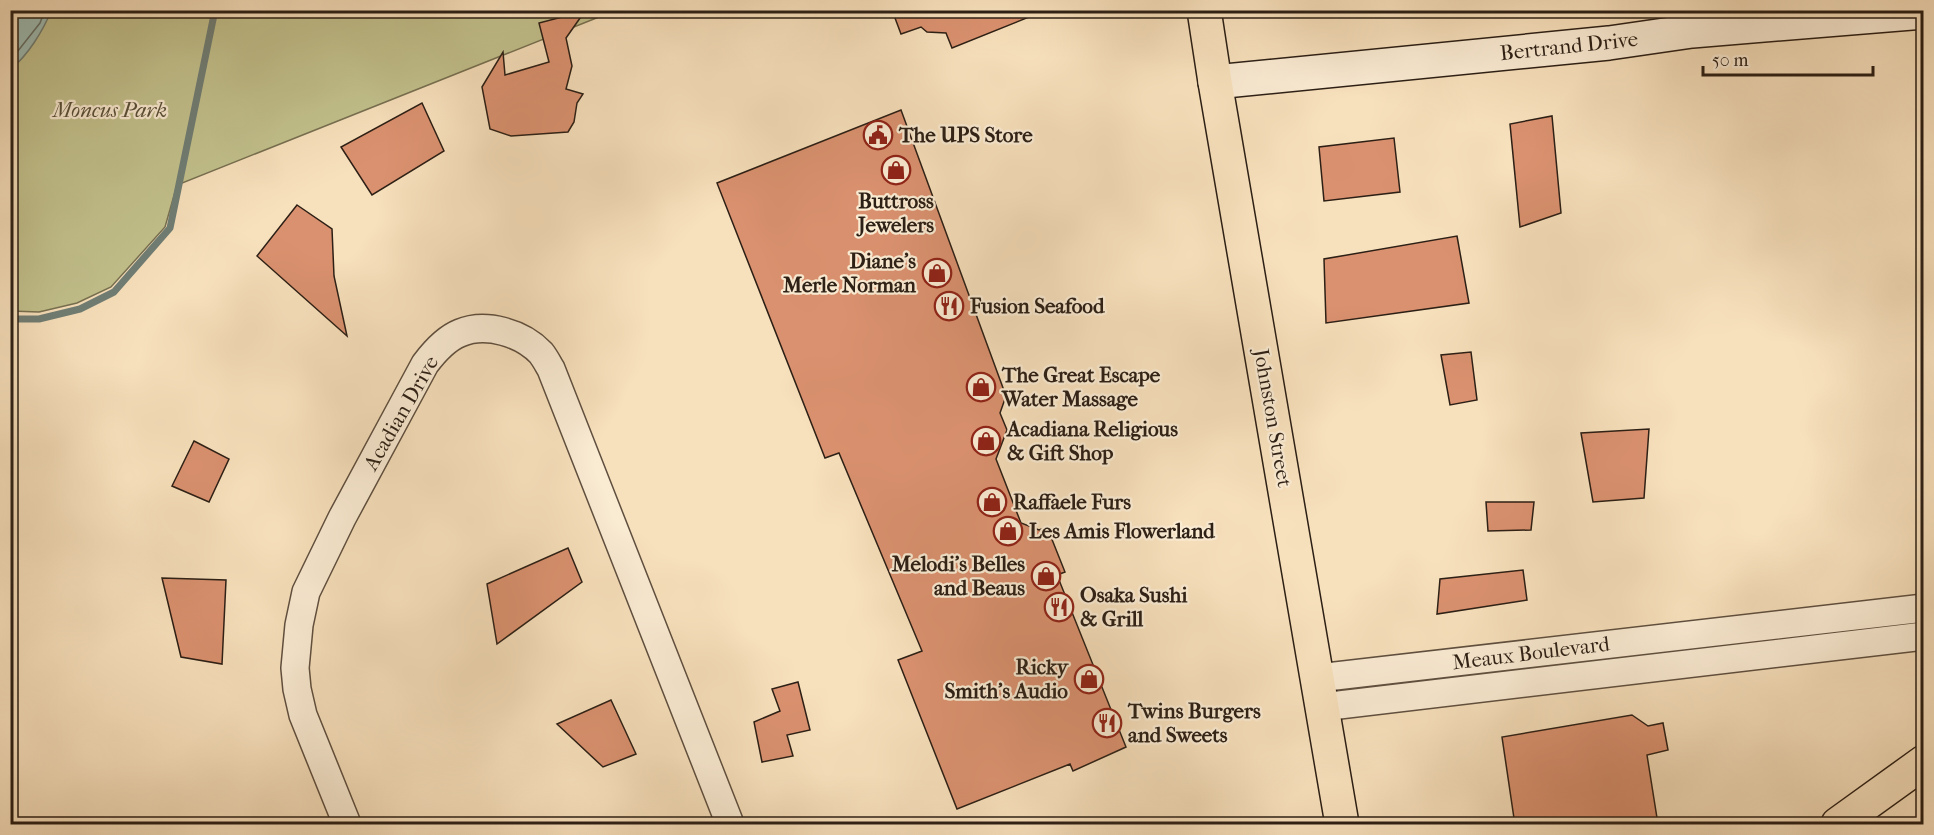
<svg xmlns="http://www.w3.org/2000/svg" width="1934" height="835" font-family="'IM FELL French Canon',serif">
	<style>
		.green { fill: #c2c18d; stroke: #777051; stroke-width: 1.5 }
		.water { fill: #9dbdb5; stroke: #707e75; stroke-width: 1.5 }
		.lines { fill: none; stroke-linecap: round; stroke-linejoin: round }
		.shore { stroke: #646e65; stroke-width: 1.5 }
		.stream { stroke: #707e75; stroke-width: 7 }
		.building { fill: #da916f; stroke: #2c1f15; stroke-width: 1.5 }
		.street-casing { stroke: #5f4f3f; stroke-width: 30 }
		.secondary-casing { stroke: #2c1f15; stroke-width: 36 }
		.primary-casing { stroke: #2c1f15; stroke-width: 36 }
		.street { stroke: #faebd3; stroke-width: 27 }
		.secondary { stroke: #faebd3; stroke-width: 33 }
		.primary { stroke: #f7e0bc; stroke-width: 33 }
		.labels { text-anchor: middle; stroke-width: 4.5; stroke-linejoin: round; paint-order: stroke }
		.street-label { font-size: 21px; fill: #2c1f15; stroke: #faebd3 }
		.park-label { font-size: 21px; font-style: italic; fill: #595039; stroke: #faebd3 }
		.poi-label { font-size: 21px; font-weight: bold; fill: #2c1f15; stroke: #faebd3; text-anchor: start }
	</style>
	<rect width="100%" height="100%" fill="#f7e0bc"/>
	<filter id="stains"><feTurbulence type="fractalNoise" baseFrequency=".00333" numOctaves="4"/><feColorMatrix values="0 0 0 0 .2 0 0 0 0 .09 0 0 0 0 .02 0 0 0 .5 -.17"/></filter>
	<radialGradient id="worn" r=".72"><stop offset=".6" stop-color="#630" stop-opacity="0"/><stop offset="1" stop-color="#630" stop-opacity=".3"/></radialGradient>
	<path class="green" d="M11 11H614L177 185 165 227 111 287 77 303 39 312 11 311Z"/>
	<path class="water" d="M11 10 51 11C43 31 28 55 11 69Z"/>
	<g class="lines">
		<path class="shore" d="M10 61 40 23 45 10"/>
		<path class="stream" d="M10 319H39L80 309 114 292 170 228 215 10"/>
	</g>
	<path class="building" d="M892 10H1044V11L952 48 946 33 927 32 921 27 901 34Z
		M585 11 566 38 572 66 566 89 583 94 577 103 574 122 568 132 511 136 490 129 482 87 503 52 505 75 549 62 539 23Z
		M422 103 444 151 372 195 341 147Z
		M901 110 1006 396 1000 413 1007 430 996 459 1021 523 1039 530 1047 527 1065 572 1057 575 1126 747 1073 771 1070 764 957 809 898 660 922 651 839 453 825 458 717 183Z
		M1552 116 1561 213 1520 227 1510 124Z
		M1394 138 1400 192 1324 201 1319 147Z
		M297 205 332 229 334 276 347 336 257 256Z
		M1457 236 1469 303 1326 323 1324 259Z
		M1471 352 1477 400 1450 405 1441 355Z
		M1649 429 1644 498 1593 502 1581 433Z
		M194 441 229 459 209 502 172 486Z
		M1486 502H1534L1531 530 1488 531Z
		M568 548 582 582 497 644 487 584Z
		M1523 570 1527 600 1437 614 1440 579Z
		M162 578 226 580 222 664 181 657Z
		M798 682 810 730 787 735 793 756 762 762 754 722 780 711 772 689Z
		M611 700 636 754 603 767 557 724Z
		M1632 715 1648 726 1663 723 1668 750 1647 755 1657 818 1629 825H1515L1502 737Z"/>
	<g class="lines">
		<g class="street-casing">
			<path id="street" d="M1318 678 1924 608
				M1322 707 1924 636
				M347 824 303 715 297 689 295 668 299 625 306 592 342 518 425 364C434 352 445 339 460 333 486 322 522 333 541 353 545 358 548 364 551 369L730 824"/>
		</g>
		<g class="secondary-casing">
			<path id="secondary" d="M1215 82 1609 43 1692 31 1924 12"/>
		</g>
		<g class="primary-casing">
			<path id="primary" d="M1204 10 1215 82 1342 824
				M1838 824 1924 762"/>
		</g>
		<use href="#street" class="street"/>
		<use href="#secondary" class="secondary"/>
		<use href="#primary" class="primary"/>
	</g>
	<defs>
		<g id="civic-ring" transform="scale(1.5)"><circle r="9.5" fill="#faebd3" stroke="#8f2418" stroke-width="1.5"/><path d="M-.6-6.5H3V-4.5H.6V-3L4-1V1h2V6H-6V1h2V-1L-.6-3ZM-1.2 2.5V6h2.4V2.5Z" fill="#8f2418"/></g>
		<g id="shop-ring" transform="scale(1.5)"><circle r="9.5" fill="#faebd3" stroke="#8f2418" stroke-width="1.5"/><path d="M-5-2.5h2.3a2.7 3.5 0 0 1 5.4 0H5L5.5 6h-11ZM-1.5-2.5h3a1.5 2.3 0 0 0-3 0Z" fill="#8f2418"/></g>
		<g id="restaurant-ring" transform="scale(1.5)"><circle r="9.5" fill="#faebd3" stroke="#8f2418" stroke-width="1.5"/><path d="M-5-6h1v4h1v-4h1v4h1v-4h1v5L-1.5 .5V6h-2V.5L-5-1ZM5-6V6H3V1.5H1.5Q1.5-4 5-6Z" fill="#8f2418"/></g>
	</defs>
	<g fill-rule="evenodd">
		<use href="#civic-ring" x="878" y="135"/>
		<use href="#shop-ring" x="896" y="170"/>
		<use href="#shop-ring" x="937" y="273"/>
		<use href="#restaurant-ring" x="949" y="306"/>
		<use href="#shop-ring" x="981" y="387"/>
		<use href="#shop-ring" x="986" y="441"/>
		<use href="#shop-ring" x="992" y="502"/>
		<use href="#shop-ring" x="1008" y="531"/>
		<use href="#shop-ring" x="1046" y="576"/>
		<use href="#restaurant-ring" x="1059" y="607"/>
		<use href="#shop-ring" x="1089" y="679"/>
		<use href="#restaurant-ring" x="1107" y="723"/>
	</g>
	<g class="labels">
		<g class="street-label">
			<text transform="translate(1569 46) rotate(-6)" y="7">Bertrand Drive</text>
			<text transform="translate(401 413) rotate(-60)" y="7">Acadian Drive</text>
			<text transform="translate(1273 418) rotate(80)" y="7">Johnston Street</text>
			<text transform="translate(1531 653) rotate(-7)" y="7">Meaux Boulevard</text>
		</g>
		<g class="park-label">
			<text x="110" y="117">Moncus Park</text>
		</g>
		<g class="poi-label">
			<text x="899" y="142">The UPS Store</text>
			<text x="896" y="208" text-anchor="middle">Buttross<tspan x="896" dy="24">Jewelers</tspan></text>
			<text x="916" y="268" text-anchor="end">Diane's<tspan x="916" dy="24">Merle Norman</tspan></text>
			<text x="970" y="313">Fusion Seafood</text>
			<text x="1002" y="382">The Great Escape<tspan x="1002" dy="24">Water Massage</tspan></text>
			<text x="1007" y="436">Acadiana Religious<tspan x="1007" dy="24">&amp; Gift Shop</tspan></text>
			<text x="1013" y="509">Raffaele Furs</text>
			<text x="1029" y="538">Les Amis Flowerland</text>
			<text x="1025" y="571" text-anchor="end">Melodi's Belles<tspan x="1025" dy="24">and Beaus</tspan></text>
			<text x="1080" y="602">Osaka Sushi<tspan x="1080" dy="24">&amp; Grill</tspan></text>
			<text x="1068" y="674" text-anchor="end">Ricky<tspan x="1068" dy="24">Smith's Audio</tspan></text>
			<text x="1128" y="718">Twins Burgers<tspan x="1128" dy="24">and Sweets</tspan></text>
		</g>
	</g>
	<rect width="1934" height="835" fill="none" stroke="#f7e0bc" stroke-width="36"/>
	<rect x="12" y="12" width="1910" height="811" fill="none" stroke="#2c1f15" stroke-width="3"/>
	<rect x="18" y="18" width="1898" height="799" fill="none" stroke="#2c1f15" stroke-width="1.5"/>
	<path d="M1703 66v9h170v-9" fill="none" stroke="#2c1f15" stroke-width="3"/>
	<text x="1712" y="66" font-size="18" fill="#2c1f15" stroke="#faebd3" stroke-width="4.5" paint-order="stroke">50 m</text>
	<rect width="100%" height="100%" filter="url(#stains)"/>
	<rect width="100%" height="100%" fill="url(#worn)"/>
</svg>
